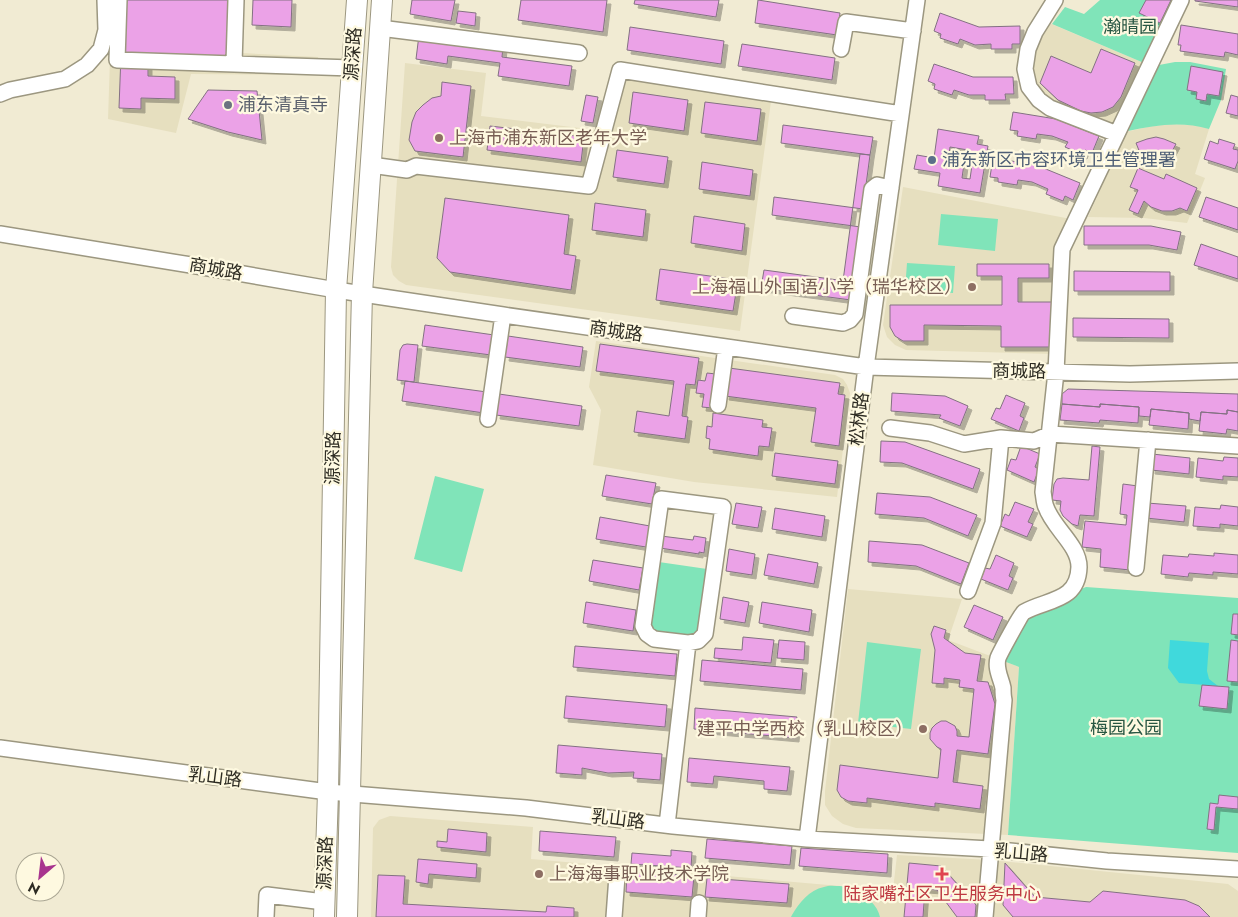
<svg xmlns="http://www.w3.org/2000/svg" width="1238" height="917" font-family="Jost,'Noto Sans SC',sans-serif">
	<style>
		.built { fill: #e6dfbf }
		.green { fill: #80e4b9 }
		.water { fill: #40d9dc }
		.building { fill: #eba2e7; stroke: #837182; fill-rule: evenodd; filter: url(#shadow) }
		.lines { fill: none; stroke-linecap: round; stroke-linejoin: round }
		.minor-casing { stroke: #9c9780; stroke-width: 18 }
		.major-casing { stroke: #9c9780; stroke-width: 22 }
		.minor { stroke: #fff; stroke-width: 15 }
		.major { stroke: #fff; stroke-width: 20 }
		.worship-dot { fill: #6b7280; stroke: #fef9e0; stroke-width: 2 }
		.education-dot { fill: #8d6e63; stroke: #fef9e0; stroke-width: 2 }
		.service-dot { fill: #5c6f8a; stroke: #fef9e0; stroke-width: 2 }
		.health-dot { fill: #e0444e; stroke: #fef9e0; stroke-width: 2 }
		.labels { text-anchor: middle; stroke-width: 4.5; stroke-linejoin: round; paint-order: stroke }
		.park-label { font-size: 18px; fill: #285743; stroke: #fef9e0 }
		.street-label { font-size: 18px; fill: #2e2c23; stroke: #fef9e0 }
		.worship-label { font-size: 18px; fill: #5b616d; stroke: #fef9e0; text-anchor: start }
		.education-label { font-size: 18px; fill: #785e54; stroke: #fef9e0; text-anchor: start }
		.service-label { font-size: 18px; fill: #4e5e75; stroke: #fef9e0; text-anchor: start }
		.health-label { font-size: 18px; fill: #be3a42; stroke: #fef9e0 }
	</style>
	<defs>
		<filter id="shadow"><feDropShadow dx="4" dy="4" stdDeviation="0" flood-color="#0004"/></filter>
	</defs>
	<rect width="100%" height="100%" fill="#f1ebd3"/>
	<path class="built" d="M112 0H244L242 53 318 57 317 75 191 74 176 133 108 119Z
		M1042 20 1144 63 1117 134 1152 126 1172 124 1198 125 1209 129 1195 174 1205 178 1187 223 1144 218 1088 217 1124 138 1039 100 1028 49Z
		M405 63 486 73 481 116 596 130 612 69 772 94 740 331 406 285 399 281 393 275 391 267Z
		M903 187 1071 219 1054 354 906 350 895 345 887 337 883 325Z
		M596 341 835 375 843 379 847 385 850 393 837 497 694 482 593 465 601 410 589 387Z
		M848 589 962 599 948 640 1019 667 1008 835 856 828 843 824 832 816 825 805V791Z
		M390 816 533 827 531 859 840 886 893 890 897 855 990 860 1228 884 1238 891V917H371L373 828 379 820Z"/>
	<path class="green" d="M1100 0H1176L1144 63 1052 24 1065 7 1084 14Z
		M1175 62H1190L1226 69 1221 100 1209 129C1182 121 1155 125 1128 131L1159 65Z
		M941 214 998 219 995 251 938 245Z
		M907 263 955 266 953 293 905 290Z
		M435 476 484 489 462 572 414 559Z
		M652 561 714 570 698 641 647 634Z
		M1086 587 1238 598V853L1008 835 1019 667 998 659 1022 613Z
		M867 642 921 649 911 729 858 723Z
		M840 886C845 887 851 888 856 890 866 895 878 906 880 917H791L792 915C799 903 809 890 824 887 829 885 835 886 840 886Z"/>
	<path class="water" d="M1170 640 1209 643 1207 671 1209 679 1218 686 1179 683 1168 668Z"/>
	<path class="building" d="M123 0H231L229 62 148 59V76L175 77V99L141 98V109L119 108Z
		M253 0H292L291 27 252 25Z
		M412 0H455L451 21 410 14Z
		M521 0H607L603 32 518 20Z
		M635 0H719L716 17 634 4Z
		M758 0 840 13 837 35 755 23Z
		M1146 0H1171L1160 23 1139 13Z
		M1195 0H1238V7L1195 1Z
		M458 11 476 13 475 26 456 23Z
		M940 13 979 27 1020 26V44H1012V49H991V44L975 45 960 39 958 44 940 38 941 34 934 31Z
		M1181 25 1238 34V55L1225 52 1224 57 1180 51 1181 45H1178Z
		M630 27 724 41 721 64 627 50Z
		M419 35 503 47 502 57 572 66 569 86 498 76 500 63 448 56 447 64 416 59Z
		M742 44 835 58 832 80 738 66Z
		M1101 49 1135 63 1121 97 1113 107 1102 112 1091 113 1081 111 1058 100 1040 83 1051 56 1091 73Z
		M934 64 973 77H1013L1014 94H1005L1006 100H985V95H969L954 90 952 95 934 89 935 84 928 81Z
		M1191 66 1223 72 1219 96 1207 94 1206 101 1196 99 1197 92 1187 90Z
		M442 82 471 86 463 157 415 151 409 140 412 122 416 112 423 105 432 98 441 96Z
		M208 90 257 91 262 140 228 132 188 119Z
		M633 92 688 100 684 131 629 123Z
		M586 95 598 97 593 123 581 121Z
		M1231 95 1238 97V116L1226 113Z
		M705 102 761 109 757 141 701 133Z
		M1013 112 1056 119 1099 136 1092 153 1085 150 1083 155 1065 147 1068 142 1052 136 1037 134 1036 139 1017 136 1018 131 1010 130Z
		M783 125 873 137 870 155 781 143Z
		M490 126 584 137 581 162 487 150Z
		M938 129 979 136 977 144 988 146 980 193 938 186 940 173 914 169 917 155 934 158ZM950 147 968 150 967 157 974 159 975 152H979L977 166 972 165 970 179 962 178 964 164 948 161Z
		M1156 137 1164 139 1176 144 1169 157 1153 151H1147L1140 153 1136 143 1147 139Z
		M1219 139 1235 144 1233 149 1238 150V161L1235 169 1204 159 1210 141 1218 144Z
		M617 150 668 157 664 184 613 177Z
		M860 154 870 155 853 282 843 281Z
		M993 158 1036 165 1080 183 1073 200 1065 196 1063 201 1046 194 1048 189 1032 182 1018 180 1017 185 998 182V178L990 177Z
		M702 162 753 170 750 196 699 189Z
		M1138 168 1164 179 1166 174 1197 188 1187 211 1180 208 1172 211H1162L1151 207 1144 201 1138 214 1129 210 1138 190 1130 187Z
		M774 197 863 209 861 227 772 215Z
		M1206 197 1238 208V230L1199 217Z
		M445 198 569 215 564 254 576 256 571 290 450 272 437 258Z
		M595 203 646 210 643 237 592 230Z
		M694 216 745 224 742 251 691 243Z
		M1084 226H1151L1181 232 1177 250 1149 245H1084Z
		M1201 244 1238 257V279L1194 265Z
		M977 264H1049V278H1018V302H1053V347H1001V326L924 325V341H903L895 336 890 327V305H1002V276H977Z
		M660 269 738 280 733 311 656 300Z
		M764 270 853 282 851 300 761 288Z
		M1074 271 1170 272V291H1074Z
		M1073 318 1169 319V338L1073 337Z
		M425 325 494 335 491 355 422 346Z
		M508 336 583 347 580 367 505 357Z
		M407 344 418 345 414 382 397 380 400 350 403 345Z
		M600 344 699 358 695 385 686 384 682 416 688 417 685 439 634 432 637 411 669 416 674 381 596 371Z
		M729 368 840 383 838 394 845 395 839 446 811 442 816 408 725 396Z
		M707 373 716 374 712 408 702 407 704 394 696 393 698 380 705 381Z
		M405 381 487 392 484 413 402 401Z
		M1068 389 1238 394V412L1227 410V414L1201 412 1200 421 1189 419V413L1151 409 1150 417 1139 416V407L1100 404V407L1062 404V394Z
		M892 393 945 396 968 406 960 426 939 418 941 415 891 411Z
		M499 394 582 406 579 426 496 415Z
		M1006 395 1025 403 1020 416 1024 418 1019 431 991 419 996 408 1000 409Z
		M1062 404 1100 407V404L1139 407 1138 423 1100 420 1099 423 1060 420Z
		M1151 409 1189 413 1188 429 1149 425Z
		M1227 410 1238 412V431L1227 429 1226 434 1199 431 1201 412 1227 414Z
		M713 413 763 420 762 427 772 428 769 447 759 446 758 456 709 449 710 439 706 438 707 426 712 427Z
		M881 441 905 442 980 469 973 489 902 463 880 462Z
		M1021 446 1040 454 1035 467 1039 469 1034 482 1007 470 1011 459 1016 460Z
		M1092 446 1100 447 1094 516 1080 515 1078 526 1072 524 1063 516 1060 510 1061 501 1052 500 1054 484 1057 479 1063 478 1089 480Z
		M775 453 838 461 835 484 772 476Z
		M1152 454 1190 458 1189 474 1151 470Z
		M1224 457 1238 458V477L1223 476V480L1196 477 1198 458 1223 461Z
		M606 475 656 483 652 504 602 496Z
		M1123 484 1138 486 1130 570 1100 567 1101 549 1082 547 1085 521 1126 525 1127 515 1120 514Z
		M877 493 930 497 977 515 968 536 924 518 875 514Z
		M1015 502 1034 509 1028 522 1033 524 1027 537 1000 526 1005 514 1009 516Z
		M736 503 762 507 758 528 732 524Z
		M1147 503 1186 506 1184 522 1146 518Z
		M1221 505 1238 507V526L1220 524V528L1193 526 1195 507 1220 509Z
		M775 508 825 516 822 537 772 529Z
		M600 517 650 526 646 547 596 539Z
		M661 536 693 540 694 536 706 538 704 553 699 552V554L660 548Z
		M869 541 922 545 969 563 961 584 916 566 868 562Z
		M729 549 755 554 752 575 726 571Z
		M1214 553 1238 555V574L1213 572V575L1189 573 1188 577 1161 574 1163 555 1188 557 1189 554 1214 556Z
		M768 554 818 563 814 584 764 575Z
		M996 555 1014 563 1009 576 1013 578 1008 590 981 579 985 568 990 569Z
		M593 560 643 568 639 590 589 581Z
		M723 597 749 602 745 623 720 619Z
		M586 602 636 610 633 631 583 623Z
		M762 602 812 610 809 632 759 623Z
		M974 605 1003 617 993 640 964 627Z
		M1233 614H1238V635L1231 634Z
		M934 626 946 630 944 638 965 653 981 655 977 681 988 682 995 704 988 754 957 750 953 782 983 786 980 809 935 803V807L867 798V803L848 801 841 797 837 790 840 765 938 778 941 749 937 747 930 739V733L932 728 936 724 941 721H946L955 726 957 731V736L969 737 974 689 959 687 960 680 944 678V684L932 683 935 650 931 634Z
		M743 637 774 640 771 663 714 658 715 648 742 650Z
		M779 640 805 642 804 660 777 658Z
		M1231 640 1238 641V682L1227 681Z
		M575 646 677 654 675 676 573 667Z
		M702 660 803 669 801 690 700 681Z
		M1202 685 1229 687 1227 709 1199 706Z
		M566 696 667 705 665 727 564 718Z
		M695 708 797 717 795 738 694 729Z
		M558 745 662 754 660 780 633 778 634 772 608 773 582 768V775L556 773Z
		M689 758 790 767 787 791 764 789V781L714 776 713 784 687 782Z
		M1219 795 1238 797V809L1216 807 1214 830 1207 829 1210 803 1218 804Z
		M448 829 487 833 486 852 437 847V841L447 842Z
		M540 831 616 837 614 857 539 851Z
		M707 839 792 846 790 865 705 858Z
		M801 848 888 854 887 873 799 866Z
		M671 850 692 852 691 868 631 864 632 853 671 856Z
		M418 859 477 864 476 878 429 874 428 884 416 882Z
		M909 863 941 866 976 905 975 917H957L937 890 925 889 923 917H904Z
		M1005 863 1035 897 1090 902 1103 891 1185 900 1199 906 1210 917H1013L1003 905Z
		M627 871 694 876 692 897 626 892Z
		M378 875 405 876 403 904 546 912 547 906 574 908V917H376Z
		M707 878 789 884 787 903 705 897Z"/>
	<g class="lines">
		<g class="minor-casing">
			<path id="minor" d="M119 0 117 60 352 68
				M1055 0 1035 32 1028 49 1025 69 1029 87 1039 100 1050 108 1117 134
				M380 28 579 53
				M841 49 846 22 913 31
				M234 63 236 0
				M0 94 10 90 65 79 87 65 101 49 106 30 105 0
				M371 165 407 170 416 166 589 186 620 70 901 114
				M0 234 197 266 336 290 503 315 866 367 1130 374 1238 371
				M793 316 843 323 850 320 855 314 872 189 877 185 891 188
				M718 405 726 347
				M488 419 503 315
				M890 428 930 433 964 444 1001 438
				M1136 568 1148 440
				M968 591 993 523 1001 438 1034 441 1050 434 1238 446
				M0 748 328 792 526 808 673 826 807 839 990 849 1107 861 1238 869
				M667 825 688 643 698 641 705 634 723 507 661 499 643 626 647 634 654 639 688 643
				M807 839 866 367 917 0
				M266 917 267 895 324 902
				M614 917 617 876
				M698 917 699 903
				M985 917 1004 700C1003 696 1003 692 1003 688 1001 678 995 669 998 658 1000 653 1021 614 1024 612 1047 599 1078 602 1079 567 1079 545 1053 528 1046 507 1044 503 1044 497 1043 492L1056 372 1062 249 1181 0"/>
		</g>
		<g class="major-casing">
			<path id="major" d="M324 917 328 792 336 290 357 0
				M347 917 362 293 382 0"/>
		</g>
		<use href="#minor" class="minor"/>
		<use href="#major" class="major"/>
	</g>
	<circle class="worship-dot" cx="228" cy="105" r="5"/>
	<g class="education-dot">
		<circle cx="439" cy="138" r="5"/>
		<circle cx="972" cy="287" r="5"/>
		<circle cx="923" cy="729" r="5"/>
		<circle cx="539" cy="874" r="5"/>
	</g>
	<circle class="service-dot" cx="932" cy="160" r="5"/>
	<path class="health-dot" d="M939.5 866.5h5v5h5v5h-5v5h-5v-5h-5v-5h5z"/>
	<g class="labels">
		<g class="park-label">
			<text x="1130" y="33">瀚晴园</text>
			<text x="1126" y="734">梅园公园</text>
		</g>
		<g class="street-label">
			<text transform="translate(353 54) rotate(-86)" y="6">源深路</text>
			<text transform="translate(216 269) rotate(10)" y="6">商城路</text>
			<text transform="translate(616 331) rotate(8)" y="6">商城路</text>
			<text transform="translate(1019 371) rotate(1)" y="6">商城路</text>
			<text transform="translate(859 419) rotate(-83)" y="6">松林路</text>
			<text transform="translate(333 458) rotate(-89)" y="6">源深路</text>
			<text transform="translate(215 777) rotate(7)" y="6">乳山路</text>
			<text transform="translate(618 819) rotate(7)" y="6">乳山路</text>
			<text transform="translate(1021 853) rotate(5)" y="6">乳山路</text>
			<text transform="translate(325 863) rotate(-88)" y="6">源深路</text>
		</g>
		<g class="worship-label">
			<text x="238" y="111">浦东清真寺</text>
		</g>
		<g class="education-label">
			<text x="449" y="144">上海市浦东新区老年大学</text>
			<text x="962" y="293" text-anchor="end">上海福山外国语小学（瑞华校区）</text>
			<text x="913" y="735" text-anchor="end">建平中学西校（乳山校区）</text>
			<text x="549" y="880">上海海事职业技术学院</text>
		</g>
		<g class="service-label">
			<text x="942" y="166">浦东新区市容环境卫生管理署</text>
		</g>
		<g class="health-label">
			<text x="942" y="900">陆家嘴社区卫生服务中心</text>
		</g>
	</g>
	<g transform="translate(40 877) rotate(208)"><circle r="24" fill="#fef9e0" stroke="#aba794"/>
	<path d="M0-4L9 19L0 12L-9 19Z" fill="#a8348e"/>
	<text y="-8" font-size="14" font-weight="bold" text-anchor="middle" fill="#2e2c23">N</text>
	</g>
</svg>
